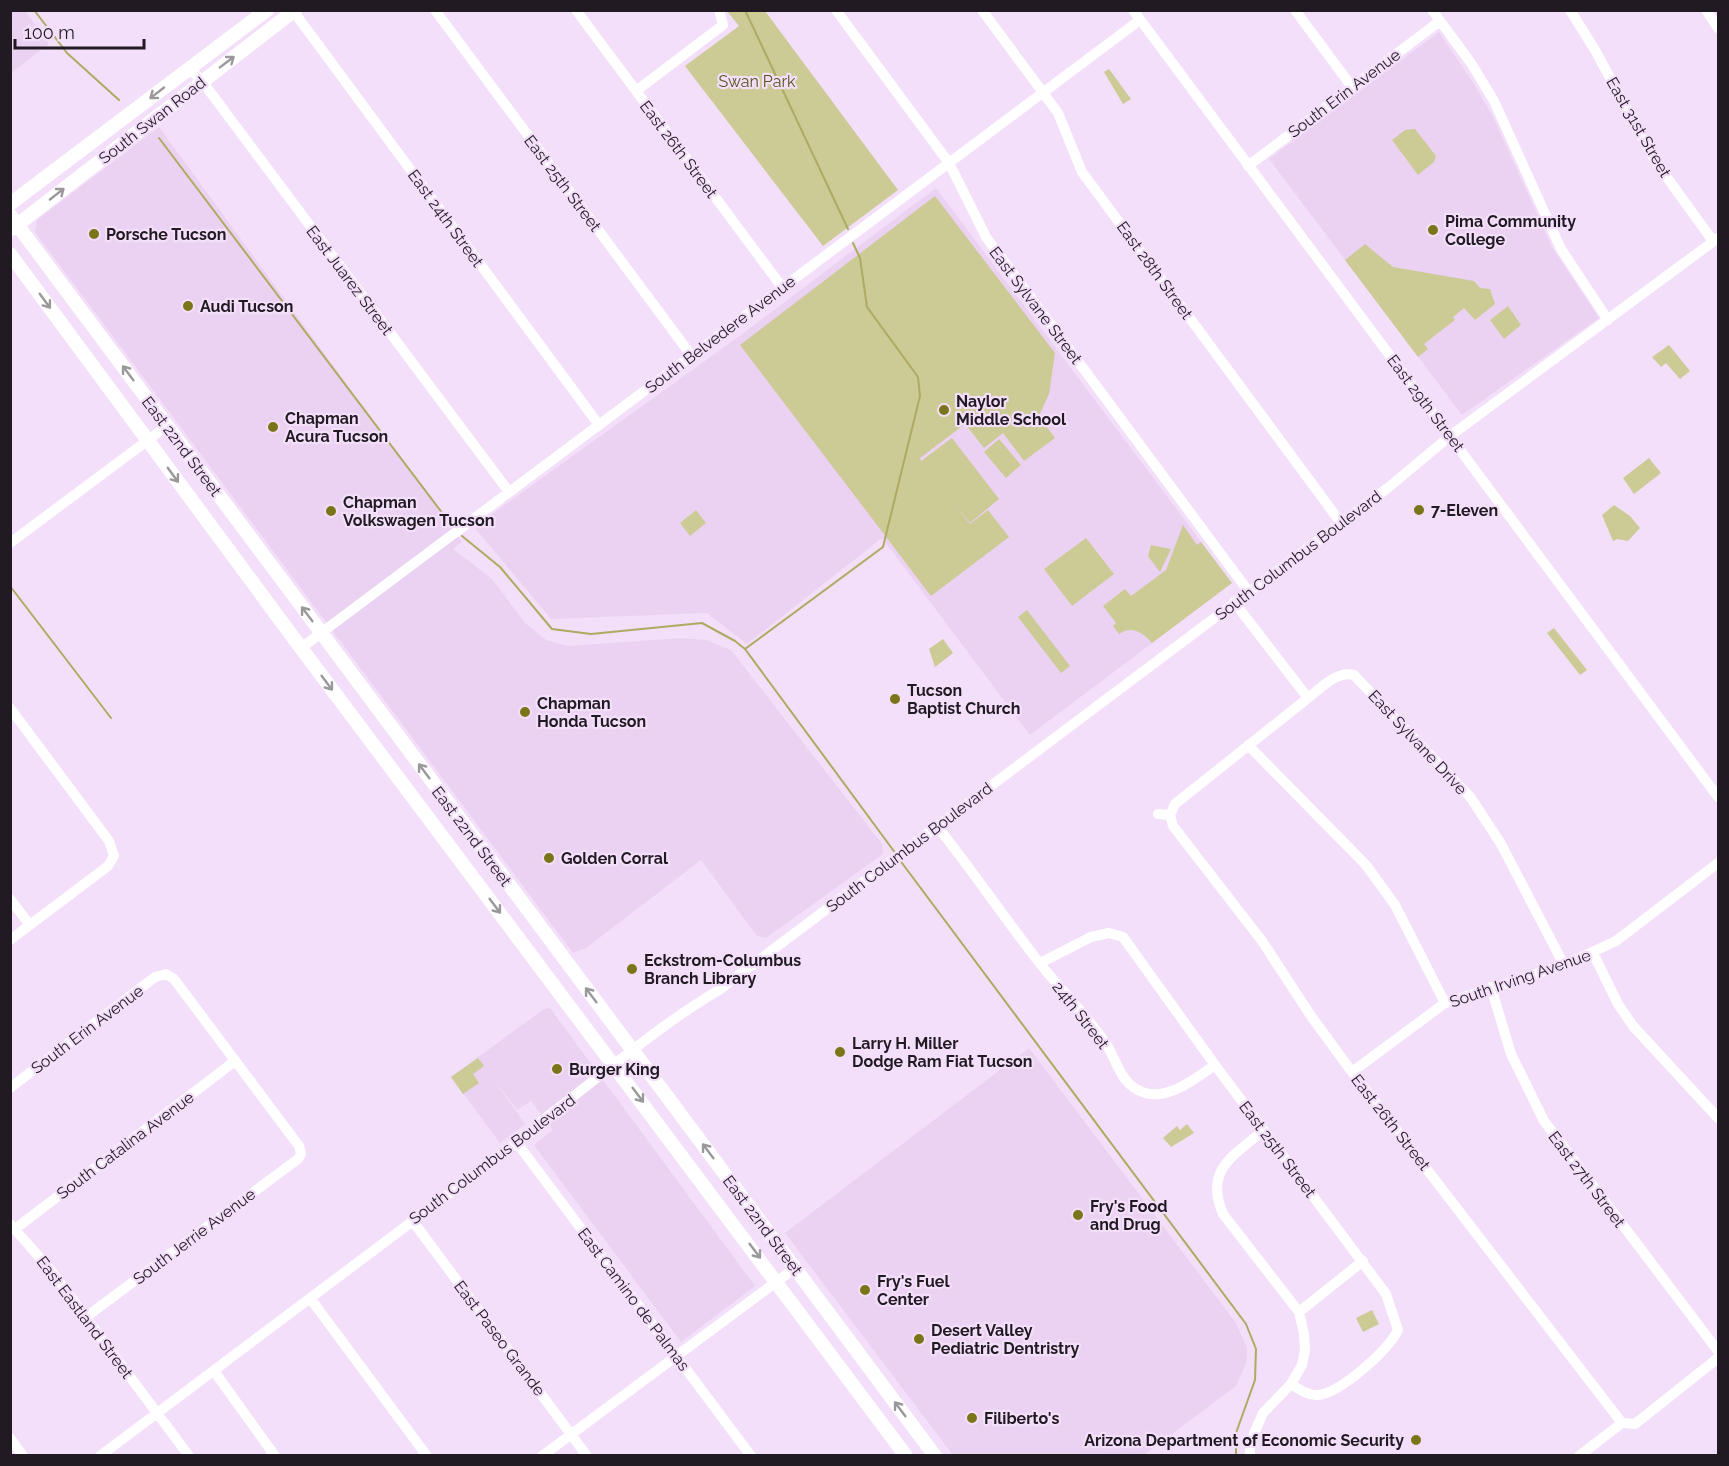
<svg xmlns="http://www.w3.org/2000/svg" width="1729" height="1466" font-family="Raleway,sans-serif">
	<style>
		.built { fill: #ebd2f2 }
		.green { fill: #ccca95 }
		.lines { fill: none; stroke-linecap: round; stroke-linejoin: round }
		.stream { stroke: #aeaa62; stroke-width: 2 }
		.minor { stroke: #fff; stroke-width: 10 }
		.major { stroke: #fff; stroke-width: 14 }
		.oneway { stroke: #9b989c }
		.poi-dot { fill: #7a7519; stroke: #f3dff9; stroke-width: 2 }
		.labels { text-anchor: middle; stroke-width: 4.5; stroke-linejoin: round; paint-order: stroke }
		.park-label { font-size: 16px; fill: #56531d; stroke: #f3dff9 }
		.street-label { font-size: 16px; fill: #211a23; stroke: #f3dff9 }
		.poi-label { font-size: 16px; font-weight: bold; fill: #211a23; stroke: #f3dff9; text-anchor: start }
	</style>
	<rect width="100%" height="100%" fill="#f3dff9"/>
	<path class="built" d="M11 10 25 11 49 44 11 73Z
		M1439 32 1476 87 1493 117 1553 249 1599 318 1462 415 1269 159Z
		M159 127 462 542 453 549 492 579 525 623 546 640 568 646 681 638 706 640 731 650 882 844 883 854 766 938 757 936 701 860 586 948 573 953 35 232 37 220Z
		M936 188 1232 583 1030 735 882 538 747 644 707 613 551 619 474 527 734 340Z
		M550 1008 755 1286 681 1342 534 1145 553 1130 531 1101 517 1110 491 1076 525 1124 500 1143 451 1077 544 1009Z
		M1029 1048 1236 1323 1247 1348V1361L1236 1386 1144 1455H953L785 1233Z"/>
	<path class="green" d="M727 11H765L898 190 823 246 685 66 739 26Z
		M1109 69 1131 99 1123 104 1104 72Z
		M1415 129 1436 156 1434 162 1418 175 1392 140 1405 130Z
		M935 196 1055 353 1049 394 1039 416 1055 438 1024 461 1003 433 984 448 965 424 920 458 921 461 952 438 999 499 970 523 953 502 970 524 988 510 1009 537 931 596 740 345Z
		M1365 244 1393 267 1474 281 1480 288 1490 289 1495 304 1475 320 1464 308 1453 317 1455 320 1424 344 1428 349 1418 357 1345 260Z
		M1508 306 1521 325 1504 339 1490 320Z
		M1669 345 1690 371 1680 379 1666 363 1661 367 1652 357Z
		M999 439 1021 465 1006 478 984 452Z
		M1649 458 1661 473 1634 494 1623 478Z
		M1614 505 1630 516 1640 528 1628 541 1617 539 1613 541 1602 515Z
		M696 510 706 523 690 536 680 523Z
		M1183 525 1197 545 1201 542 1232 583 1152 643C1143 633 1132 625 1119 634L1113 626 1116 623 1103 606 1125 589 1131 596 1166 570Z
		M1086 538 1114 574 1072 606 1044 569Z
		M1151 545 1171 549 1160 572 1148 556Z
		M1027 610 1070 666 1061 673 1018 617Z
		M1554 628 1587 670 1580 675 1547 633Z
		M943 639 953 653 935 667 929 649Z
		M478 1058 484 1066 473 1074 479 1083 463 1094 451 1077Z
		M1187 1124 1194 1133 1171 1147 1163 1138 1177 1126 1180 1130Z
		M1372 1310 1379 1324 1363 1332 1356 1318Z"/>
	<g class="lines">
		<path class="stream" d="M34 10 67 53 119 100
			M745 10 848 229
			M159 138 449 522
			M853 243 860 258 867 307 918 377 920 396 883 547 745 649 896 854
			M462 536 500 567 552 629 591 634 702 623 735 641 745 649
			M10 586 111 718
			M899 859 1246 1324 1256 1349 1255 1380 1236 1433V1456"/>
		<path class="minor" d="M435 10 691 355
			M576 10 782 287
			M836 10 949 163 986 237 1249 592
			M982 10 1058 113 1082 172 1341 523
			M1133 10 1718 797
			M1295 10 1352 87
			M1432 10 1471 63 1494 101 1561 249 1608 320
			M1570 10 1595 50 1655 161 1713 241
			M1706 10 1718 28
			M294 12 599 425
			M190 69 202 81 509 492
			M636 91 723 25 719 10
			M1248 166 1440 21
			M10 543 167 426
			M1234 602 1308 698C1320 689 1337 670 1354 675L1471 798 1501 844 1564 965
			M301 648 1140 20
			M10 708 109 841 114 856
			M1248 745 1366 865 1395 905 1445 1003
			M1158 814 1170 815 1175 804 1308 698
			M1170 815 1173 826 1262 941 1311 1016 1352 1072 1622 1423
			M937 826C972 870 1003 916 1038 961 1059 988 1084 1012 1104 1041 1118 1060 1119 1085 1145 1093 1169 1100 1196 1078 1215 1065
			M10 899 30 925
			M10 940 108 866 114 856
			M1593 953 1618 1004 1633 1026 1718 1118
			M1040 963 1091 937 1109 933 1123 937 1215 1065 1386 1294 1398 1330C1388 1350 1341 1393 1318 1395 1308 1396 1299 1389 1291 1384
			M1491 987 1511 1054 1544 1121 1718 1351
			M1352 1072 1445 1003 1564 965 1616 941 1718 863
			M10 1088 155 977 166 974 174 979 299 1146 301 1154 298 1159 86 1317
			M517 1143 751 1456
			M412 1220 587 1456
			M10 1224 49 1268 189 1456
			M15 1229 235 1061
			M310 1298 427 1456
			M1299 1312 1363 1261
			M214 1371 275 1456
			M1622 1423 1635 1424 1718 1358
			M10 1438 23 1456
			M100 1456 534 1130 540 1122C599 1078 656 1027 719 990L1389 487 1450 436 1718 238
			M542 1456 795 1268
			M1250 1456V1443L1263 1413 1291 1384 1302 1365 1305 1350 1304 1334 1299 1312 1223 1214C1204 1170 1233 1156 1264 1130
			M1579 1456 1622 1423"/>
		<path class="major" d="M10 204 267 10
			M10 215 935 1456
			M12 229 295 10
			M10 254 301 648 906 1456"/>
	</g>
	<defs><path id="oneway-shaft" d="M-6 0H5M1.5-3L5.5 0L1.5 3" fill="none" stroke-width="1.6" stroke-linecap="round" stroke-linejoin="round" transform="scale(1.5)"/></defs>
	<g class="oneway">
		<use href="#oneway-shaft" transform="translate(227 62) rotate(-37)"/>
		<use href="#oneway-shaft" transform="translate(157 93) rotate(142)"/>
		<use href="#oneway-shaft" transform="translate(57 194) rotate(-38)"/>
		<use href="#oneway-shaft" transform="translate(45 301) rotate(54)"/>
		<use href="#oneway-shaft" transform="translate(128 373) rotate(-127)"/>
		<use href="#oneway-shaft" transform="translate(173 475) rotate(54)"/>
		<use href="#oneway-shaft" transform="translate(307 614) rotate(-127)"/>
		<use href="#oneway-shaft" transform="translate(327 683) rotate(53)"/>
		<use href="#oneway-shaft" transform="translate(424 771) rotate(-127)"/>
		<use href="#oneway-shaft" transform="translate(495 906) rotate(53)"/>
		<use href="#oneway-shaft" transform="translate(591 995) rotate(-127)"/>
		<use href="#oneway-shaft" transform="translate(638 1095) rotate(53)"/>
		<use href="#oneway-shaft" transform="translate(708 1151) rotate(-127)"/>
		<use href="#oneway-shaft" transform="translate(755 1251) rotate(53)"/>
		<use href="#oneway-shaft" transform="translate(900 1409) rotate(-127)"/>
	</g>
	<g class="poi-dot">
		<circle cx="1433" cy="230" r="6"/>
		<circle cx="94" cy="234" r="6"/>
		<circle cx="188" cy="306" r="6"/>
		<circle cx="944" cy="410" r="6"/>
		<circle cx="273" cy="427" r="6"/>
		<circle cx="1419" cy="510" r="6"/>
		<circle cx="331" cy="511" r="6"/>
		<circle cx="895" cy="699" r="6"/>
		<circle cx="525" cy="712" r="6"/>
		<circle cx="549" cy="858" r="6"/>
		<circle cx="632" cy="969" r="6"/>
		<circle cx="840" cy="1052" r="6"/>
		<circle cx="557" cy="1069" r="6"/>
		<circle cx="1078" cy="1215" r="6"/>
		<circle cx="865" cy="1290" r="6"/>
		<circle cx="919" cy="1339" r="6"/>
		<circle cx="972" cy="1418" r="6"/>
		<circle cx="1416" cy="1440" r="6"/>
	</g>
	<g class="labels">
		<g class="park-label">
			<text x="757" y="87">Swan Park</text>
		</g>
		<g class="street-label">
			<text transform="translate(1344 93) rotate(-37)" y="6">South Erin Avenue</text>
			<text transform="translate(152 120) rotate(-38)" y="6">South Swan Road</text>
			<text transform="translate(1639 127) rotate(60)" y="6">East 31st Street</text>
			<text transform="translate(679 149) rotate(53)" y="6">East 26th Street</text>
			<text transform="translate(563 183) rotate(53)" y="6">East 25th Street</text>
			<text transform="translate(446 218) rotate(54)" y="6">East 24th Street</text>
			<text transform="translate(1155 270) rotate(54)" y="6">East 28th Street</text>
			<text transform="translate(350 280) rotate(53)" y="6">East Juarez Street</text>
			<text transform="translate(1036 305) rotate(53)" y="6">East Sylvane Street</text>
			<text transform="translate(720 334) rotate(-37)" y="6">South Belvedere Avenue</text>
			<text transform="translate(1426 403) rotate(53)" y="6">East 29th Street</text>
			<text transform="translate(182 446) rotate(53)" y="6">East 22nd Street</text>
			<text transform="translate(1298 555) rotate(-37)" y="6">South Columbus Boulevard</text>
			<text transform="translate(1418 742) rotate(47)" y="6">East Sylvane Drive</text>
			<text transform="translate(472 836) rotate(53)" y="6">East 22nd Street</text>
			<text transform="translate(909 847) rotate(-37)" y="6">South Columbus Boulevard</text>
			<text transform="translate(1520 978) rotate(-19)" y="6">South Irving Avenue</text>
			<text transform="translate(1081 1015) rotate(52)" y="6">24th Street</text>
			<text transform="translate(87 1029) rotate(-37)" y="6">South Erin Avenue</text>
			<text transform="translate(1391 1122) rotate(52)" y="6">East 26th Street</text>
			<text transform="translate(125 1145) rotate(-37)" y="6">South Catalina Avenue</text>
			<text transform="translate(1278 1149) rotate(53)" y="6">East 25th Street</text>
			<text transform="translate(492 1159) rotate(-37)" y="6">South Columbus Boulevard</text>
			<text transform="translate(1587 1179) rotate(53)" y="6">East 27th Street</text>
			<text transform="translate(763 1225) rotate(53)" y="6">East 22nd Street</text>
			<text transform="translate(194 1236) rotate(-37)" y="6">South Jerrie Avenue</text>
			<text transform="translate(634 1299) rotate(53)" y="6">East Camino de Palmas</text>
			<text transform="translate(85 1317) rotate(53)" y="6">East Eastland Street</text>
			<text transform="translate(500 1338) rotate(53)" y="6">East Paseo Grande</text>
		</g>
		<g class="poi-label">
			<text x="1445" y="227">Pima Community<tspan x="1445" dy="18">College</tspan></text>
			<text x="106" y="240">Porsche Tucson</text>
			<text x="200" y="312">Audi Tucson</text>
			<text x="956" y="407">Naylor<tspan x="956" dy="18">Middle School</tspan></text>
			<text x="285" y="424">Chapman<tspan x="285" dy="18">Acura Tucson</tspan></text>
			<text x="343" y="508">Chapman<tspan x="343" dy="18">Volkswagen Tucson</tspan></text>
			<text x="1431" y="516">7-Eleven</text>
			<text x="907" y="696">Tucson<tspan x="907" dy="18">Baptist Church</tspan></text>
			<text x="537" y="709">Chapman<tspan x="537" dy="18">Honda Tucson</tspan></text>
			<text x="561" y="864">Golden Corral</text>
			<text x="644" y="966">Eckstrom-Columbus<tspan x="644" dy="18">Branch Library</tspan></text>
			<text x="852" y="1049">Larry H. Miller<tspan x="852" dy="18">Dodge Ram Fiat Tucson</tspan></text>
			<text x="569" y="1075">Burger King</text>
			<text x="1090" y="1212">Fry's Food<tspan x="1090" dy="18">and Drug</tspan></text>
			<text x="877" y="1287">Fry's Fuel<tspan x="877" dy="18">Center</tspan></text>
			<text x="931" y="1336">Desert Valley<tspan x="931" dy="18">Pediatric Dentristry</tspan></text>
			<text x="984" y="1424">Filiberto's</text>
			<text x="1404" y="1446" text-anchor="end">Arizona Department of Economic Security</text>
		</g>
	</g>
	<rect width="1729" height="1466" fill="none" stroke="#211a23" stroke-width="24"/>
	<path d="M15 39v9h129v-9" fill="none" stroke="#211a23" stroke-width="3"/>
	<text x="24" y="39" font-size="18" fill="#211a23" stroke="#f3dff9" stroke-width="4.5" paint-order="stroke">100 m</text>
</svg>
